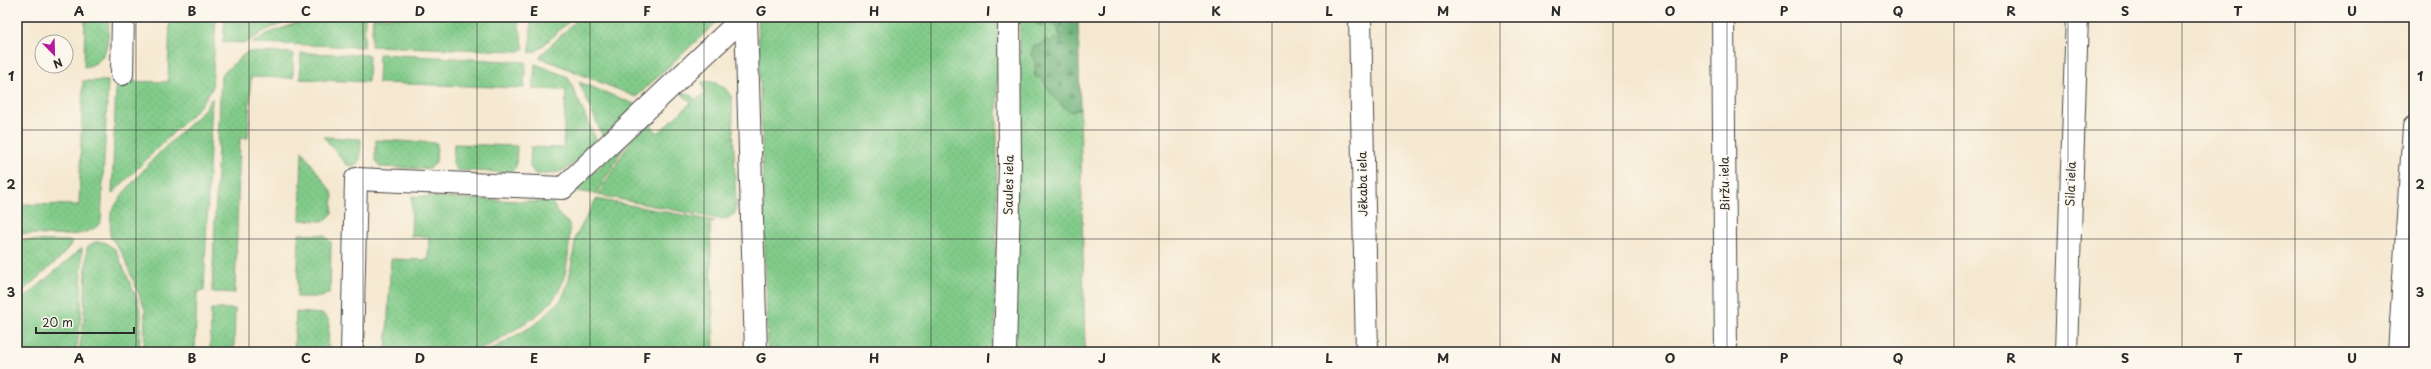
<svg xmlns="http://www.w3.org/2000/svg" width="2431" height="369" font-family="'Playpen Sans',sans-serif">
	<style>
		.grass { fill: url(#grass-dots); stroke: #567b5a }
		.forest { fill: url(#forest-firs); stroke: #4a6d50 }
		.lines { fill: none; stroke-linecap: round; stroke-linejoin: round }
		.minor-casing { stroke: #494744; stroke-width: 24 }
		.minor { stroke: #fff; stroke-width: 22 }
		.grid { fill: none; stroke: #2b2b2b; stroke-width: 1; stroke-opacity: 0.55 }
		.labels { text-anchor: middle; stroke-width: 3.5; stroke-linejoin: round; paint-order: stroke }
		.street-label { font-size: 12px; fill: #2b2b2b; stroke: #fbf7ec }
		.neatline { fill: none; stroke: #2b2b2b; stroke-width: 1.5 }
		.grid-label { font-size: 13px; text-anchor: middle; font-weight: bold; fill: #2b2b2b }
	</style>
	<defs>
		<pattern id="grass-dots" width="8" height="8" patternUnits="userSpaceOnUse"><rect width="8" height="8" fill="#81cb89"/><path d="M2 2h.1M6 6h.1" fill="none" stroke="#70ae76" stroke-width="1.8" stroke-linecap="round"/></pattern>
		<pattern id="forest-firs" width="22" height="20" patternUnits="userSpaceOnUse"><rect width="22" height="20" fill="#68af75"/><path d="M5 1l3.5 6h-7zM16 11l3.5 6h-7z" fill="#568f60"/></pattern>
	</defs>
	<rect width="100%" height="100%" fill="#fbf7ec"/>
	<filter id="ink" filterUnits="userSpaceOnUse"><feTurbulence type="fractalNoise" baseFrequency=".025" numOctaves="2"/><feDisplacementMap in="SourceGraphic" scale="8" xChannelSelector="R" yChannelSelector="G"/><feConvolveMatrix kernelMatrix="1 2 1 2 8 2 1 2 1" color-interpolation-filters="sRGB"/></filter>
	<filter id="wash" filterUnits="userSpaceOnUse"><feTurbulence type="fractalNoise" baseFrequency=".012" numOctaves="4" result="noise"/><feDisplacementMap in="SourceGraphic" scale="16" xChannelSelector="R" yChannelSelector="G"/><feGaussianBlur stdDeviation="0.9" result="paint"/><feColorMatrix in="noise" values="0 0 0 0 0 0 0 0 0 0 0 0 0 0 0 0 0 1.4 0 .05"/><feComposite in="paint" operator="in"/></filter>
	<g filter="url(#wash)">
		<rect width="100%" height="100%" fill="#f5e8d0"/>
		<path class="grass" d="M85 17H109C108 38 110 63 84 67Z
			M170 17H216L212 89 199 107 112 194 116 81 168 82Z
			M225 17H300L266 30 246 43 223 42Z
			M312 17H365L364 47 252 43 267 34Z
			M373 17H517L524 48 520 51 371 46Z
			M531 17H574L538 50 530 53Z
			M580 17H722L636 97 539 57Z
			M758 17H998L995 352H768Z
			M1020 17H1034L1042 26 1049 23 1058 28 1061 41 1052 42 1031 55 1035 62V76L1042 78 1070 112 1080 109 1085 352H1014Z
			M247 52 293 53V78L251 77 248 138H240L235 293 212 292 221 75Z
			M301 53 369 55 368 82 300 79Z
			M379 54 526 62 524 88 378 83Z
			M535 64 568 77 597 142C574 163 568 176 535 174L530 167 531 147 563 148 566 90 533 89Z
			M83 81H108L101 221C91 242 38 234 17 233V204L79 205Z
			M579 82 637 105 603 137Z
			M702 82C715 80 727 86 732 99L736 205 735 213 728 218 720 219 598 195 633 137 648 122 658 133 691 103 681 93H688L696 100 705 94Z
			M212 98 204 291 197 292 195 352H144L145 310 123 255 110 236 111 212 122 195 154 158 202 112Z
			M324 137 361 139 360 159 355 166 347 165Z
			M376 140 437 143 436 162 430 169 380 167 375 159Z
			M627 142 596 194 576 191 577 188Z
			M454 144 517 146 516 167 510 173 457 170 453 164Z
			M302 151 333 194 332 214 324 221 300 220Z
			M412 196 538 202 545 200 552 202 559 215 569 224 570 228C567 289 562 302 509 333 498 340 484 350 472 352 447 356 412 352 386 352L391 259 428 260 429 237 411 236Z
			M596 199 715 221 710 224 714 352H487L536 324 562 299 569 280 576 236Z
			M299 234 324 235 331 242 330 292 322 297H297Z
			M17 240 69 241 72 243 59 259 17 296Z
			M95 242H104L115 249 138 301 141 315 139 352H79L84 318 87 247Z
			M82 248 81 317 76 352H17V304Z
			M211 309H235L234 352H210Z
			M296 312 323 314 329 320 328 352H294Z"/>
		<path class="forest" d="M1034 17H1078L1080 109 1070 112C1056 103 1050 92 1042 78L1035 77V62L1031 55 1034 45 1039 46 1046 40 1052 42 1054 38 1061 41 1058 28 1049 23 1042 26 1038 25Z"/>
	</g>
	<g filter="url(#ink)">
		<g class="lines">
			<g class="minor-casing">
				<path id="minor" d="M746 17 756 352
					M1360 17 1367 352
					M1723 17 1726 352
					M122 74 123 17
					M352 352 356 179 563 188 744 17
					M1005 352 1010 162 1009 17
					M2066 352 2077 17
					M2399 352 2414 127"/>
			</g>
			<use href="#minor" class="minor"/>
		</g>
	</g>
	<path class="grid" d="M136 17V352M249 17V352M363 17V352M477 17V352M590 17V352M704 17V352M818 17V352M931 17V352M1045 17V352M1159 17V352M1272 17V352M1386 17V352M1500 17V352M1613 17V352M1727 17V352M1841 17V352M1954 17V352M2068 17V352M2182 17V352M2295 17V352M17 130H2414M17 239H2414"/>
	<g class="labels">
		<g class="street-label">
			<text transform="translate(1363 184) rotate(-91)" y="4">Jēkaba iela</text>
			<text transform="translate(1725 184) rotate(-91)" y="4">Biržu iela</text>
			<text transform="translate(2071 184) rotate(-88)" y="4">Sila iela</text>
			<text transform="translate(1009 185) rotate(-89)" y="4">Saules iela</text>
		</g>
	</g>
	<rect width="2431" height="369" fill="none" stroke="#fbf7ec" stroke-width="44"/>
	<g transform="translate(54 54) rotate(157)"><circle r="19" fill="#fbf7ec" stroke="#a8a59f"/>
	<path d="M0-3L7 15L0 10L-7 15Z" fill="#b5179e"/>
	<text y="-6" font-size="11" font-weight="bold" text-anchor="middle" fill="#2b2b2b">N</text>
	</g>
	<path d="M36 327v6h98v-6" fill="none" stroke="#2b2b2b" stroke-width="2"/>
	<text x="42" y="327" font-size="12" fill="#2b2b2b" stroke="#fbf7ec" stroke-width="3" paint-order="stroke">20 m</text>
	<rect x="22" y="22" width="2387" height="325" class="neatline"/>
	<g class="grid-label">
		<text x="79" y="16">A</text>
		<text x="192" y="16">B</text>
		<text x="306" y="16">C</text>
		<text x="420" y="16">D</text>
		<text x="534" y="16">E</text>
		<text x="647" y="16">F</text>
		<text x="761" y="16">G</text>
		<text x="874" y="16">H</text>
		<text x="988" y="16">I</text>
		<text x="1102" y="16">J</text>
		<text x="1216" y="16">K</text>
		<text x="1329" y="16">L</text>
		<text x="1443" y="16">M</text>
		<text x="1556" y="16">N</text>
		<text x="1670" y="16">O</text>
		<text x="1784" y="16">P</text>
		<text x="1898" y="16">Q</text>
		<text x="2011" y="16">R</text>
		<text x="2125" y="16">S</text>
		<text x="2238" y="16">T</text>
		<text x="2352" y="16">U</text>
		<text x="11" y="81">1</text>
		<text x="2420" y="81">1</text>
		<text x="11" y="189">2</text>
		<text x="2420" y="189">2</text>
		<text x="11" y="297">3</text>
		<text x="2420" y="297">3</text>
		<text x="79" y="363">A</text>
		<text x="192" y="363">B</text>
		<text x="306" y="363">C</text>
		<text x="420" y="363">D</text>
		<text x="534" y="363">E</text>
		<text x="647" y="363">F</text>
		<text x="761" y="363">G</text>
		<text x="874" y="363">H</text>
		<text x="988" y="363">I</text>
		<text x="1102" y="363">J</text>
		<text x="1216" y="363">K</text>
		<text x="1329" y="363">L</text>
		<text x="1443" y="363">M</text>
		<text x="1556" y="363">N</text>
		<text x="1670" y="363">O</text>
		<text x="1784" y="363">P</text>
		<text x="1898" y="363">Q</text>
		<text x="2011" y="363">R</text>
		<text x="2125" y="363">S</text>
		<text x="2238" y="363">T</text>
		<text x="2352" y="363">U</text>
	</g>
</svg>
